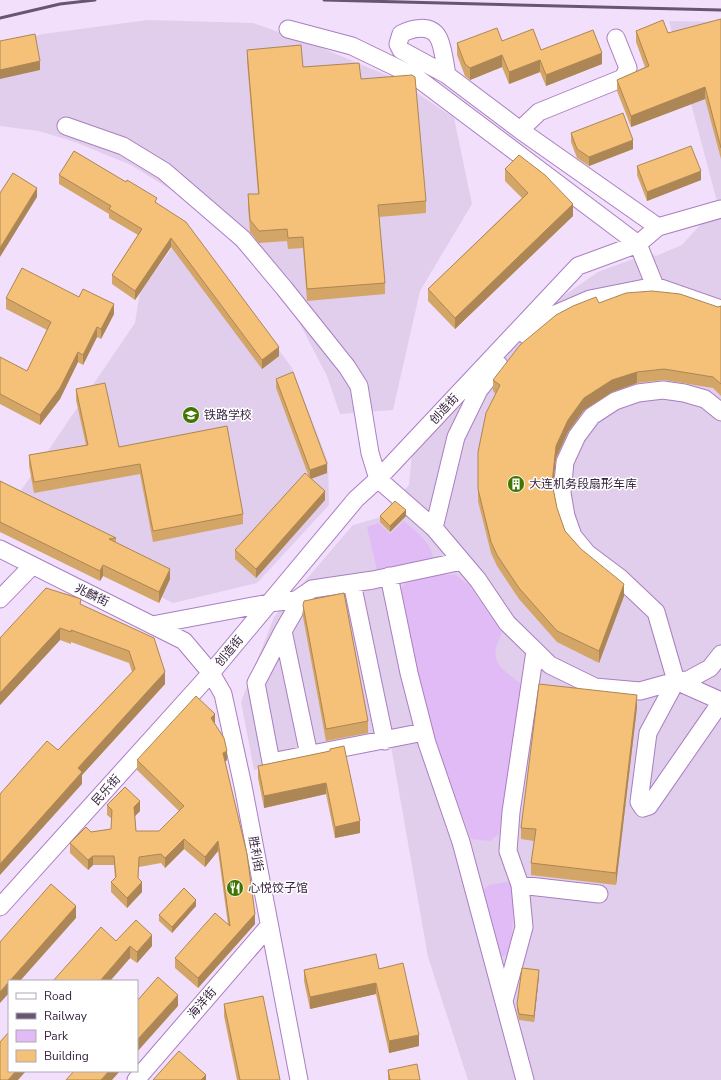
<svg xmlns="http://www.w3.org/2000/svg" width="721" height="1080" font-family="'Nunito Sans','Noto Sans SC',sans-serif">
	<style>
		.built { fill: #e1cdec }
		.green { fill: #e1bbf5 }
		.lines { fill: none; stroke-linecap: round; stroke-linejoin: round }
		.minor-casing { stroke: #aa7ec1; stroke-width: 19 }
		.minor { stroke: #fff; stroke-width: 17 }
		.rail { stroke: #685571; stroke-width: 3 }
		.wall { fill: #d3a567 }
		.shaded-wall { fill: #ac8654 }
		.building { fill: #f5c078; stroke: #ac8654 }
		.labels { text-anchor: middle; stroke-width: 3; stroke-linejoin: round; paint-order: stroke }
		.street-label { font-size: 12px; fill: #382541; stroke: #fff }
		.poi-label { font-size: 12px; fill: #382541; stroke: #fff; text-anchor: start }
	</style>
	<rect width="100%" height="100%" fill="#f2dffc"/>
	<path class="built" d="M148 20 253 23 310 43 398 80 454 118 472 204 420 291 393 410 340 414 327 376 298 320 260 271 221 231 178 194 131 165 75 142 39 131 0 126V46L43 34Z
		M669 21 721 22V1080H468L428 957 391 746 254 770 241 702 274 617 353 525 378 518 409 485 412 454 525 327 562 297 598 272 649 253 656 256 682 245 718 205Z
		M185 230 210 255 292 368 328 462 329 505 257 583 173 603 3 517 135 323 140 292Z"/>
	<path class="green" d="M404 521C416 532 433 543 433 560L377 570 367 527 379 523 390 534Z
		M430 574 456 575 470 586 502 633C487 662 500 667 521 684L499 834 490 841 471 839 428 721 401 589 406 582Z
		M506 882 510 883 516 891 510 949C507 955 505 957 498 957L482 891 489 885Z"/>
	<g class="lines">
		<g class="minor-casing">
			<path id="minor" d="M288 29 352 46 416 77 638 244 655 286 721 309
				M447 75C445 65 443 45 438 37 430 24 412 28 401 34L398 44 401 50 447 75 520 130 658 227
				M66 126 123 146 164 171 243 239 284 288 347 367 359 386 370 453 378 479 434 528 478 580 507 623 550 665 595 687 640 691 676 681 688 680 710 668 721 654
				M520 130 539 112 623 78 628 68 616 38
				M527 336 546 318 590 299 655 286
				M721 412 705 399 684 393 663 390 638 393 615 401 592 416 577 436 565 462 562 493 566 516 573 536 587 553 619 577 656 612 676 681 648 733 639 802 643 808 649 806 721 702
				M434 528 456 437 479 390 499 365
				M0 549 184 641 211 673 223 694 243 786 299 1080
				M389 576 409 673 427 743 461 842 525 1080
				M352 583 385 741
				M0 599 32 566
				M296 600 294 612 283 631 309 755
				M152 625 269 603 296 600 312 589 373 580 462 561
				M283 631 256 683 271 762 424 732
				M676 681 721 701
				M520 885 599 894
				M0 907 211 673 356 499 378 479 578 266 638 244 658 227 721 209
				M504 1001 524 927 520 885 508 851 511 812 535 651
				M136 1080 269 926"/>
		</g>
		<use href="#minor" class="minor"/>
		<path class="rail" d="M324 0 721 10
			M0 18 60 4 95 0"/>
	</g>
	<path class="wall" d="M721 19V159L705 99 631 127 617 91V80L645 67 636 42V31L668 33Z
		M502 41 541 50 602 64 546 86 540 72 509 84 502 67 470 80 465 76 457 55V43Z
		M247 50 303 67 361 79 426 201V213L379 217 385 283V294L307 301 303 248 288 249 287 241 259 243 250 232 248 206V194H258L247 61Z
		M571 133 633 149 589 166 577 158 571 142Z
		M637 166 701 180 647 201 637 175Z
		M505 169 573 216 455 329 428 301V289L522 198 505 181Z
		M59 175 157 203 279 356 262 369 171 247 135 300 112 284V275L138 235 109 218V214L59 184Z
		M79 297 114 314 101 339 97 337 83 365 78 362 60 399 40 425 0 404V357L27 371 47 330 6 309V298Z
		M599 303 718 307 721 306V396L713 388 664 380 637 383 612 392 584 410 568 432 556 458 553 487 557 508 565 531 581 549 624 596 599 663 557 642 519 599 497 566 491 553 478 501V452L496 394 493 391V380Z
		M276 379 327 473 311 479 325 500 256 578 235 559V550L309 477 276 388Z
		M76 389 119 447 243 514V524L153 542 140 474 34 493 29 466V455L86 445 76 400Z
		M0 481 116 538V543L170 579 159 603 103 576 100 581 0 532Z
		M380 516H406L390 532 380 522Z
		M81 605 165 684 82 775V784L58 750 132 672 129 663 71 642V644L60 640 0 705V638Z
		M303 605 368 721V733L326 741 303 617Z
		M637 707 616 885 531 875V863L534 841 521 839V828Z
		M215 724 227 760 225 762 255 924 198 988 175 968V958L228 925 218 851 205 867 184 849 165 868 161 863 139 867 138 878 142 892 127 908 111 892V882L115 878 114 865H93L88 870 70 853V843L91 832 111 829 112 819 107 815V805L140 811 135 816 136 831H159L179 811 137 770V760Z
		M330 751 360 833 335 838 326 794 264 808 258 778V766Z
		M196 906 172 933 159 921V915Z
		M116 941 152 946 137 963 130 958 110 981H53Z
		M379 969 419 1046 389 1053 376 994 310 1009 304 981V970Z
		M539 976 534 1022 519 1020 517 1010V1004Z
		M224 1004 280 1080H237L224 1016Z
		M388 1070 420 1080H388Z"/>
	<path class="shaded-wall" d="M602 53V64L546 86V75Z
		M502 55V67L470 80V68Z
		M540 60V72L509 84V72Z
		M40 61V70L0 79V70Z
		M705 87V99L631 127V116Z
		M633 140V149L589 166V157Z
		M701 171V180L647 201V192Z
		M37 188V197L0 257V248Z
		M573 204V216L455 329V318Z
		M171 238V247L135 300V291Z
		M114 304V314L101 339V329Z
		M97 327V337L83 365V355Z
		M279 347V356L262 369V360Z
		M78 352V362L60 399 40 425V415Z
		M637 372V383L612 392 584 410 568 432 556 458 552 495V483L556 446 568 420 584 398 612 380Z
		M327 464V473L310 479V470Z
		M325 491V500L256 578V569Z
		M406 510V516L390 532V526Z
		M103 565V576L100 581V571Z
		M170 569V579L159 603V592Z
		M624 584V596L599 663V651Z
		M60 628V640L0 705V693Z
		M165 672V684L82 775V784L0 875V864L78 768Z
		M637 695V707L616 885V873Z
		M215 714V724L211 718Z
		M227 751V760L223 763V753Z
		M326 783V794L264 808V796Z
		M140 801V811L134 817V807Z
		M360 821V833L335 838V827Z
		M184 839V849L165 868V858Z
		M218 841V851L205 867V857Z
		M93 856V865L88 870V860Z
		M142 882V892L127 908V898Z
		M196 900V906L172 933V927Z
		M76 906V918L20 981H9Z
		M255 914V924L198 988V978Z
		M152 935V946L137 963V952Z
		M130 946V958L110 981H100Z
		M539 970V976L534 1022V1016Z
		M9 982V993L0 1003V992Z
		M376 983V994L310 1009V997Z
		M178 995V1006L137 1052V1040Z
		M419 1035V1046L389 1053V1041Z
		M16 1071H26L18 1080H8Z
		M109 1071H120L112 1080H101Z
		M206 1075V1080H201Z"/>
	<path class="building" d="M721 19V148L705 87 631 116 617 80 649 66 636 31 663 20 668 33Z
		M497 28 502 41 533 29 541 50 593 30 602 53 546 75 540 60 509 72 502 55 470 68 465 64 457 43Z
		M35 34 40 61 0 70V41Z
		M301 45 303 67 359 63 361 79 412 75 415 77 426 201 378 205 385 283 307 289 303 237 288 238 287 229 259 231 250 220 248 194H259L247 50Z
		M623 113 633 140 589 157 577 149 571 133Z
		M691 146 701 171 647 192 637 166Z
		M74 151 126 182 127 180 157 198 155 202 186 222 279 347 262 360 171 238 135 291 112 275 142 229 109 209 111 206 59 175Z
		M519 155 545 175 573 204 455 318 428 289 528 193 505 169Z
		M13 173 37 188 0 248V193Z
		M22 268 79 297 83 289 114 304 101 329 97 327 83 355 78 352 60 388 40 415 0 394V357L27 371 51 322 6 298Z
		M652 291 680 294 718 307 721 306V384L713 377 664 369 637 372 612 380 584 398 568 420 556 446 552 483 557 508 565 531 581 549 624 584 599 651 557 631 519 588 497 555 491 542 478 489V452L486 413 500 385 493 380 520 345 556 315 573 306 596 297 599 303 626 293Z
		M293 372 327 464 310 470 276 379Z
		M105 383 119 447 227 426 243 514 153 531 140 464 34 482 29 455 88 445 76 389Z
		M305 473 325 491 256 569 235 550Z
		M0 481 116 538 109 539 170 569 159 592 103 565 100 571 0 522Z
		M395 501 406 510 390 526 380 516Z
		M46 588 81 599 80 604 154 638 165 672 78 768 82 772 0 864V794L47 741 58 750 135 669 129 651 71 630V632L60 628 0 693V638Z
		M344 593 368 721 326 729 303 605 304 601Z
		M539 684 637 695 616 873 531 863 536 829 521 828Z
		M196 696 215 714 211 718 224 738 227 751 223 753 247 854 255 914 198 978 175 958 215 913 230 926 218 841 205 857 184 839 165 858 161 854 139 857 138 878 142 882 127 898 111 882 116 877 114 856H93L88 860 70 843 86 827 91 832 111 829 112 810 107 805 125 787 140 801 134 807 136 831H159L184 806 137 760Z
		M344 746 360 821 335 827 326 783 264 796 258 766 330 751V749Z
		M51 884 76 906 0 992V942Z
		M184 888 196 900 172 927 159 915Z
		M136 920 152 935 137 952 130 946 100 981H53L101 927 116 941Z
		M376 954 379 969 403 963 419 1035 389 1041 376 983 310 997 304 970Z
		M522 968 539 970 534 1016 519 1014 517 1004Z
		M158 977 178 995 137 1040V1001Z
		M263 996 280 1080H240L224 1004Z
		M9 1032V1071H16L8 1080H0V1042Z
		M179 1051 206 1075 201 1080H153Z
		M417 1064 420 1080H390L388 1070Z
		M74 1071H109L101 1080H66Z"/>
	<defs>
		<g id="university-disc" transform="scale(0.9)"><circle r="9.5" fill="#3f7500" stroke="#fff"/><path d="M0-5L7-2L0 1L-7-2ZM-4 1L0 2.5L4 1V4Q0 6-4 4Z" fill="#fff"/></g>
		<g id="building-disc" transform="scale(0.9)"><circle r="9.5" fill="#3f7500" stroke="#fff"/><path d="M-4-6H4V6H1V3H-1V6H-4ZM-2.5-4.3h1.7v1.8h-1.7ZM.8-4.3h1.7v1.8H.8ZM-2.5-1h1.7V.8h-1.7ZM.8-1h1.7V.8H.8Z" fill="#fff"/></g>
		<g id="restaurant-disc" transform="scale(0.9)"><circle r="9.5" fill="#3f7500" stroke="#fff"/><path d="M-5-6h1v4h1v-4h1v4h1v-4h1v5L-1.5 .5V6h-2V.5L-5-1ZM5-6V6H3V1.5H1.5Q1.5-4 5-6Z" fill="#fff"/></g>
	</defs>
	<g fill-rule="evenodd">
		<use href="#university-disc" x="191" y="415"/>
		<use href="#building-disc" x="516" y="484"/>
		<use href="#restaurant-disc" x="235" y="888"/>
	</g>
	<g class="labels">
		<g class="street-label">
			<text transform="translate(444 409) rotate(-47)" y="4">创造街</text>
			<text transform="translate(92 595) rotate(26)" y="4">兆麟街</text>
			<text transform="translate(229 651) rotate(-50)" y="4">创造街</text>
			<text transform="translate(106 790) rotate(-48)" y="4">民乐街</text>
			<text transform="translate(256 854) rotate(80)" y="4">胜利街</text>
			<text transform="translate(202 1003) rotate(-49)" y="4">海洋街</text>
		</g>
		<g class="poi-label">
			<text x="204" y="419">铁路学校</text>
			<text x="529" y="488">大连机务段扇形车库</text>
			<text x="248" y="892">心悦饺子馆</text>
		</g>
	</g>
	<rect x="8" y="980" width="130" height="92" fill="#ffffff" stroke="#afa8b3"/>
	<rect x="16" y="993" width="20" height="6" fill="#ffffff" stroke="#afa8b3"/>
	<text x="44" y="1000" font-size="12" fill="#382541">Road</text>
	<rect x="16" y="1013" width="20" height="6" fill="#685571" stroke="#afa8b3"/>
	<text x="44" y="1020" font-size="12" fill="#382541">Railway</text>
	<rect x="16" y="1030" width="20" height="12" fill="#e1bbf5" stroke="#afa8b3"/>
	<text x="44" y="1040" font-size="12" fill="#382541">Park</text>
	<rect x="16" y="1050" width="20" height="12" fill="#f5c078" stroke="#afa8b3"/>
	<text x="44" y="1060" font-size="12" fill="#382541">Building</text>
</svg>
